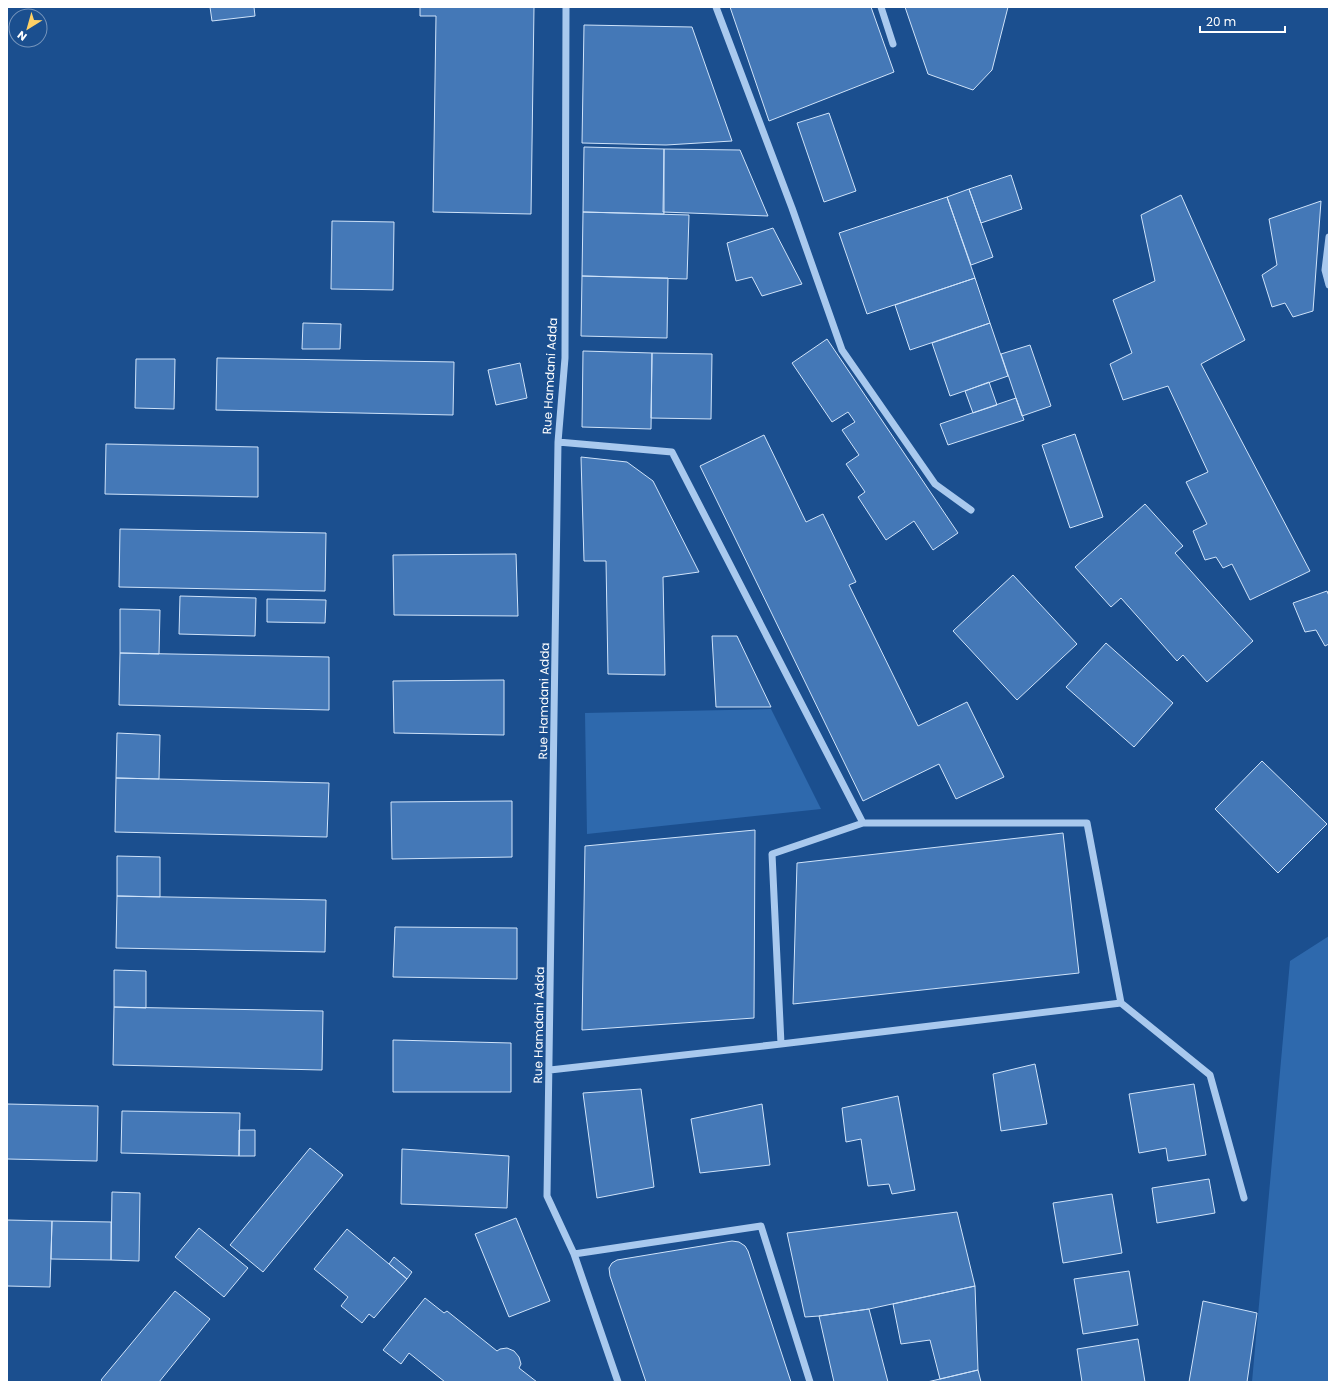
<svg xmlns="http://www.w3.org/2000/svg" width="1336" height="1389" font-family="Poppins,sans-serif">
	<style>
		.green { fill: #2e69ad }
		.building { fill: #4478b7; stroke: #cfe3fa }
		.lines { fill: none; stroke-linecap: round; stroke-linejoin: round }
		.minor { stroke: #a9c9ee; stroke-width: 7 }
		.labels { text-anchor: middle; stroke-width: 3.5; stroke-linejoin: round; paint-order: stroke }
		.street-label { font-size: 12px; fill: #fff; stroke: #1b4f8f }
	</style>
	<rect width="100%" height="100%" fill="#1b4f8f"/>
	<path class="green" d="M771 709 821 809 587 834 585 713Z
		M1329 936V1382H1252L1290 961Z"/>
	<path class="building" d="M210 7H254L255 16 212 21Z
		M420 7H534L531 214 433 212 436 16H420Z
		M730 7H871L894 72 769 121Z
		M905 7H1008L992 70 973 90 928 74Z
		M584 25 692 27 732 141 666 145 582 143Z
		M829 113 856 191 824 202 797 123Z
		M584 147 664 149V214L583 212Z
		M664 149 740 150 768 216 663 212Z
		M1011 175 1022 209 981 223 969 189Z
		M969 189 993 257 971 265 947 197Z
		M1181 195 1245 340 1201 364 1310 571 1250 600 1232 564 1223 568 1216 557 1205 560 1193 531 1207 524 1186 482 1208 472 1168 386 1123 400 1110 364 1132 353 1113 300 1155 281 1141 215Z
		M947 197 975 278 867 314 839 233Z
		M1321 201 1313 311 1293 317 1285 303 1272 307 1262 275 1277 265 1269 219Z
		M583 212 689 215 687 279 582 276Z
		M332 221 394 222 393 290 331 289Z
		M773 228 802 284 762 296 752 277 736 281 727 243Z
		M582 276 668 278 667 338 581 336Z
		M975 278 990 323 910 350 895 305Z
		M303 323 341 324 340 349H302Z
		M990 323 1008 376 950 396 932 343Z
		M827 339 958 533 933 550 914 521 886 540 858 497 865 492 846 464 859 455 842 430 855 422 848 412 832 422 792 363Z
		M1030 345 1051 406 1022 416 1001 354Z
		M583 351 652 353 651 429 582 427Z
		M652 353 712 354 711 419 651 418Z
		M217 358 454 362 453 415 216 410Z
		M136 359H175L174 409 135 408Z
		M520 363 527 398 496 405 488 370Z
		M989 382 997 405 973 413 965 391Z
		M1016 398 1024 420 948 445 940 424Z
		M1075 434 1103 517 1070 528 1042 445Z
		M764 435 806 522 823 514 856 582 849 585 918 726 967 702 1004 777 956 799 939 764 863 801 700 466Z
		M106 444 258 447V497L105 494Z
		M581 457 627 462 653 481 699 572 663 577 665 675 608 674 606 561H584Z
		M1145 504 1183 546 1175 553 1253 641 1207 682 1183 655 1177 661 1121 598 1111 607 1075 567Z
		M120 529 326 533 325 591 119 587Z
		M516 554 518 616 394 615 393 555Z
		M1013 575 1077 644 1017 700 953 631Z
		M1327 591 1329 596V644L1325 646 1316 630 1305 632 1293 603Z
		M180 596 256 598 255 636 179 634Z
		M267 599 326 600 325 623 267 622Z
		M120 609 160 610 159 654 120 653Z
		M712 636H737L771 707H716Z
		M1106 643 1173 703 1134 747 1066 687Z
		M120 653 329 657V710L119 705Z
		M504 680V735L394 733 393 681Z
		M117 733 160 735 159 779 116 778Z
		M1262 761 1327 824 1278 873 1215 809Z
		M116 778 329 783 327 837 115 832Z
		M512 801V857L392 859 391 802Z
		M755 830 754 1018 582 1030 585 846Z
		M1063 833 1079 973 793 1004 797 863Z
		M117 856 160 857V897L117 896Z
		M117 896 326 900 325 952 116 948Z
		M395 927 517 928V979L393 977Z
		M114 970 146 971V1008L114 1007Z
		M114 1007 323 1011 322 1070 113 1065Z
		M393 1040 511 1043V1092H393Z
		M1035 1064 1047 1124 1001 1131 993 1074Z
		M1194 1084 1206 1155 1168 1161 1166 1148 1139 1153 1129 1094Z
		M641 1089 654 1187 597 1198 583 1093Z
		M898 1096 915 1190 892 1194 889 1184 868 1186 861 1139 846 1142 842 1108Z
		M7 1104 98 1106 97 1161 7 1159Z
		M762 1104 770 1165 700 1173 691 1119Z
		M122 1111 240 1113 239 1156 121 1153Z
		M239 1130H255V1156H239Z
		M310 1148 343 1175 263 1272 230 1245Z
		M402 1149 509 1156 507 1208 401 1204Z
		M1209 1179 1215 1213 1157 1223 1152 1188Z
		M112 1192 140 1193 139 1261 111 1260Z
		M1112 1194 1122 1253 1063 1263 1053 1203Z
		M957 1212 975 1286 869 1309 819 1316 805 1317 787 1233Z
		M516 1218 550 1301 509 1317 475 1234Z
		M7 1220 52 1221 50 1287 7 1286Z
		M52 1221 111 1222V1260L51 1259Z
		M199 1228 248 1268 224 1297 175 1257Z
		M347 1229 407 1279 374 1318 369 1314 362 1323 341 1306 348 1297 314 1269Z
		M732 1241 739 1242 745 1246 748 1251 791 1382H646L610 1276 609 1268 612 1263 617 1260Z
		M394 1257 412 1272 407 1279 389 1264Z
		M1129 1271 1138 1325 1083 1334 1074 1279Z
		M975 1286 978 1370 940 1379 930 1340 901 1344 893 1304Z
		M175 1291 210 1319 159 1382H103L101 1380Z
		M425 1298 444 1313 447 1311 497 1351 500 1349 507 1348 514 1351 519 1357 521 1364 519 1368 537 1382H445L409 1353 401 1364 383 1350Z
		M1203 1301 1257 1313 1247 1382H1189Z
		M869 1309 888 1382H890H834L819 1316Z
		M1138 1339 1145 1382H1082L1077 1349Z
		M978 1370 981 1382H927L940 1379Z"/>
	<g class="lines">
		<path class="minor" d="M566 7 565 358 558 442 547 1196 574 1254 618 1382
			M716 7 792 208 842 350 935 484 971 510
			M881 7 893 44
			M1329 237 1325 270 1329 285
			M558 442 672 452 863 823
			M781 1044 772 854 863 823H1087L1121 1003 1210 1075 1244 1198
			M550 1070 781 1044 1121 1003
			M574 1254 761 1226 810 1382"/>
	</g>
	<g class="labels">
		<g class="street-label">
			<text transform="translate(550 376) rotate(-87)" y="4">Rue Hamdani Adda</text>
			<text transform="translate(544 701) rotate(-89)" y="4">Rue Hamdani Adda</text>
			<text transform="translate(539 1025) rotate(-89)" y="4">Rue Hamdani Adda</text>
		</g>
	</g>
	<rect width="1336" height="1389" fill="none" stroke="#ffffff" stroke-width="16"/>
	<g transform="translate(28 28) rotate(217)"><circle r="19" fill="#1b4f8f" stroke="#7695bc"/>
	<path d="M0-3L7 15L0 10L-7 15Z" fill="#ffd166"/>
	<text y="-6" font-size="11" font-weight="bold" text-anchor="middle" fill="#ffffff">N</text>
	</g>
	<path d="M1200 26v6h85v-6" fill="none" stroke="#ffffff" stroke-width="2"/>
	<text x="1206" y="26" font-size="12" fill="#ffffff" stroke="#1b4f8f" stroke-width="3" paint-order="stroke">20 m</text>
</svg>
